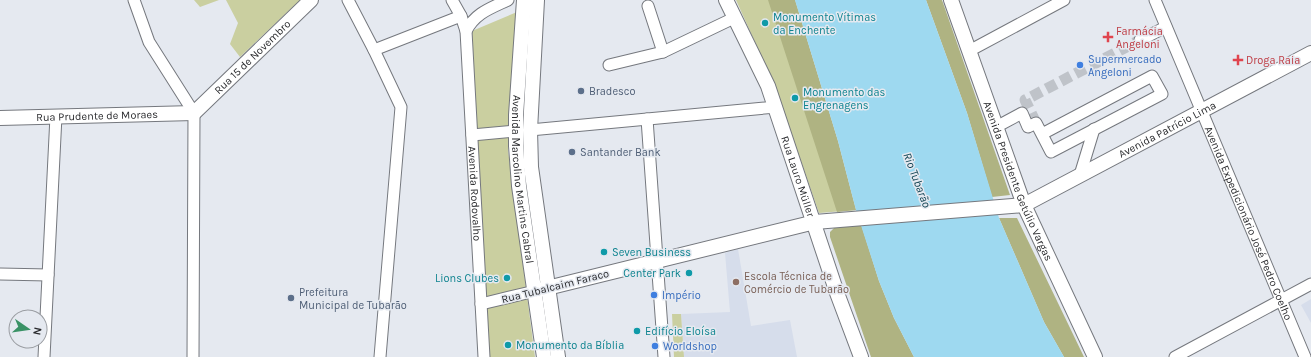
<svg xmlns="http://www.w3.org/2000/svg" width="1311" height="357" font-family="Karla,sans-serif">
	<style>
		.built { fill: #d6ddeb }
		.green { fill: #cacfa0 }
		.forest { fill: #afb382 }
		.water { fill: #9ed9f0 }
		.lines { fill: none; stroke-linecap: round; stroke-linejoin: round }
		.minor-tunnel { stroke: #bfc3c9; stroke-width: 11; stroke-dasharray: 11 5.5; stroke-linecap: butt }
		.minor-casing { stroke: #75787e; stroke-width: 13 }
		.major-casing { stroke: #75787e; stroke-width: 16 }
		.minor { stroke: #fff; stroke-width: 11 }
		.major { stroke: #fff; stroke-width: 14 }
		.culture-dot { fill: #0f9aa8; stroke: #e5e9f0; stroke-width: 1.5 }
		.health-dot { fill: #e0444e; stroke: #e5e9f0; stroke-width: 1.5 }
		.shop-dot { fill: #3f7fe0; stroke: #e5e9f0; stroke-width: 1.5 }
		.service-dot { fill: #5c6f8a; stroke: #e5e9f0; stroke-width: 1.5 }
		.education-dot { fill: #8d6e63; stroke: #e5e9f0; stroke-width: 1.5 }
		.labels { text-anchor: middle; stroke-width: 3; stroke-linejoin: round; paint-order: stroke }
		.culture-label { font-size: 11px; fill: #0d838f; stroke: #e5e9f0; text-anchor: start }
		.health-label { font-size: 11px; fill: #be3a42; stroke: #e5e9f0; text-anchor: start }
		.street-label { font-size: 11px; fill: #292a2d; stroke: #e5e9f0 }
		.shop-label { font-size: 11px; fill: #366cbe; stroke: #e5e9f0; text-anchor: start }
		.service-label { font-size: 11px; fill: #4e5e75; stroke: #e5e9f0; text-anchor: start }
		.education-label { font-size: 11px; fill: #785e54; stroke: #e5e9f0; text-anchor: start }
		.water-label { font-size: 12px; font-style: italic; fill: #0b3f4f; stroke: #e5e9f0 }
	</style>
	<rect width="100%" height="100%" fill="#e5e9f0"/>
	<path class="built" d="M738 249 751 326 790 320 797 357H684L681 314 730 312 725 253Z
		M1311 299V323L1301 305Z"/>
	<path class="green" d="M194 0H219L200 7Z
		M226 0H300L240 57 230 44 238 23Z
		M736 0H795L856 210 819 213 776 89Z
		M517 12 508 150 535 357H489L472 31Z
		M672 314H681L684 357H674Z"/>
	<path class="forest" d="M768 0H795L838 141 856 210 837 212Z
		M926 0H942L1010 195 992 197 967 113Z
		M999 218H1017L1084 357H1064L1044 322Z
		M861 224 879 281 894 318 914 357H871L830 237V232L835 227Z"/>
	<path class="water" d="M795 0H926L967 113 999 218 1044 322 1064 357H914L894 318 879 281 856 210 838 141Z"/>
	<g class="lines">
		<path class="minor-tunnel" d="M1036 123 1025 100 1140 40"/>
		<g class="minor-casing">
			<g id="minor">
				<path d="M134 0 149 42 194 113 193 357"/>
				<path d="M348 0 374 50 401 107 380 357"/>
				<path id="s1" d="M452 0 461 16 466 31 484 357"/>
				<path id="s2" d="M1155 0 1305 357"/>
				<path d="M648 6 663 52"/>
				<path d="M466 31C475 13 491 8 508 0"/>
				<path d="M1140 40 1166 27"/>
				<path d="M374 50 461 16"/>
				<path d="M969 51 1064 0"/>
				<path d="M609 65 663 52 734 18"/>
				<path d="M647 119 664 357"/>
				<path d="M996 127 1022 113 1028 127 1036 123 1051 152 1162 94 1152 76 1042 134"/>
				<path d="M530 130 776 107"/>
				<path d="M472 135 516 131"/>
				<path d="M1080 175 1094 129"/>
				<path d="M0 274 48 275"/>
				<path d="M481 304 535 291"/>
				<path d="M44 357 56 116"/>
				<path d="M1175 357 1311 284"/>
			</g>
		</g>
		<g class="major-casing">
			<g id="major">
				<path id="s3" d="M524 0 516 115V146L519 186 544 357"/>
				<path d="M537 0 530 130 531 167 558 357"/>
				<path id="s4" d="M726 0 768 86 837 293 861 357"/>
				<path id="s5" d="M951 0 1024 205 1095 357"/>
				<path id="s6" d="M0 118 194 113 311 0"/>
				<path id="s7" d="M535 291 815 222 1024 205 1311 53"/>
			</g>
		</g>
		<use href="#minor" class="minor"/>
		<use href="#major" class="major"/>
	</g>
	<g class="culture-dot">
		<circle cx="765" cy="23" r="4"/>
		<circle cx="795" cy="98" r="4"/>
		<circle cx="604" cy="252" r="4"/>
		<circle cx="689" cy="273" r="4"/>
		<circle cx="507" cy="278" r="4"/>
		<circle cx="637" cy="331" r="4"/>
		<circle cx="508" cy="345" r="4"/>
	</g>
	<g class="health-dot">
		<path d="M1106 31h4v4h4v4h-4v4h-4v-4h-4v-4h4z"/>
		<path d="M1236 54h4v4h4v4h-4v4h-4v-4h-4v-4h4z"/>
	</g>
	<g class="shop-dot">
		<circle cx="1080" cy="65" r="4"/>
		<circle cx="654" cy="295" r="4"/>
		<circle cx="655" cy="346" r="4"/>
	</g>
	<g class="service-dot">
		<circle cx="581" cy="91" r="4"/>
		<circle cx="572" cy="152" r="4"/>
		<circle cx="291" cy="298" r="4"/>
	</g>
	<circle class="education-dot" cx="736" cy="282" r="4"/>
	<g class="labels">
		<g class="culture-label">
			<text x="773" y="21">Monumento Vítimas<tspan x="773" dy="13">da Enchente</tspan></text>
			<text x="803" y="96">Monumento das<tspan x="803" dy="13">Engrenagens</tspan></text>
			<text x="612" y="256">Seven Business</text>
			<text x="681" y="277" text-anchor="end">Center Park</text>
			<text x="499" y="282" text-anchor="end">Lions Clubes</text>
			<text x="645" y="335">Edifício Eloísa</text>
			<text x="516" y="349">Monumento da Bíblia</text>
		</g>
		<g class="health-label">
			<text x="1116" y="35">Farmácia<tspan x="1116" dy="13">Angeloni</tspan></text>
			<text x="1246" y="64">Droga Raia</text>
		</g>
		<g class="street-label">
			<text dy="4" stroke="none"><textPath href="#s6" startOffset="275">Rua 15 de Novembro</textPath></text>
			<text dy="4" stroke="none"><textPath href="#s6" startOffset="97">Rua Prudente de Moraes</textPath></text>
			<text dy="4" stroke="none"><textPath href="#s7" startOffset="660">Avenida Patrício Lima</textPath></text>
			<text dy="4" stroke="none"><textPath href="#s4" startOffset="191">Rua Lauro Müller</textPath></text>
			<text dy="4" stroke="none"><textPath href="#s3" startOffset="180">Avenida Marcolino Martins Cabral</textPath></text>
			<text dy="4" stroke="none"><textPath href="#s5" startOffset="193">Avenida Presidente Getúlio Vargas</textPath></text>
			<text dy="4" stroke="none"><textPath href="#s1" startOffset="197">Avenida Rodovalho</textPath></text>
			<text dy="4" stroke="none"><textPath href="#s2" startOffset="242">Avenida Expedicionário José Pedro Coelho</textPath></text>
			<text transform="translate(555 286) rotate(-14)" y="4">Rua Tubalcaim Faraco</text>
		</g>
		<g class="shop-label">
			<text x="1088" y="63">Supermercado<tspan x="1088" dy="13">Angeloni</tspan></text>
			<text x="662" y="299">Império</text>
			<text x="663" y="350">Worldshop</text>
		</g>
		<g class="service-label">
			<text x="589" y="95">Bradesco</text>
			<text x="580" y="156">Santander Bank</text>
			<text x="299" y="296">Prefeitura<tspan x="299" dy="13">Municipal de Tubarão</tspan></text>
		</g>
		<g class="education-label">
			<text x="744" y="280">Escola Técnica de<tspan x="744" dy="13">Comércio de Tubarão</tspan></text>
		</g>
		<g class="water-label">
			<text transform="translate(917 180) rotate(69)" y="4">Rio Tubarão</text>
		</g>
	</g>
	<g transform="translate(28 329) rotate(103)"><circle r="19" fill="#e5e9f0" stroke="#9a9da2"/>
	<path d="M0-3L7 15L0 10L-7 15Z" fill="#3a9266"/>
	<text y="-6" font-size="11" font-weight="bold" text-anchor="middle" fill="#292a2d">N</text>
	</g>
</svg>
